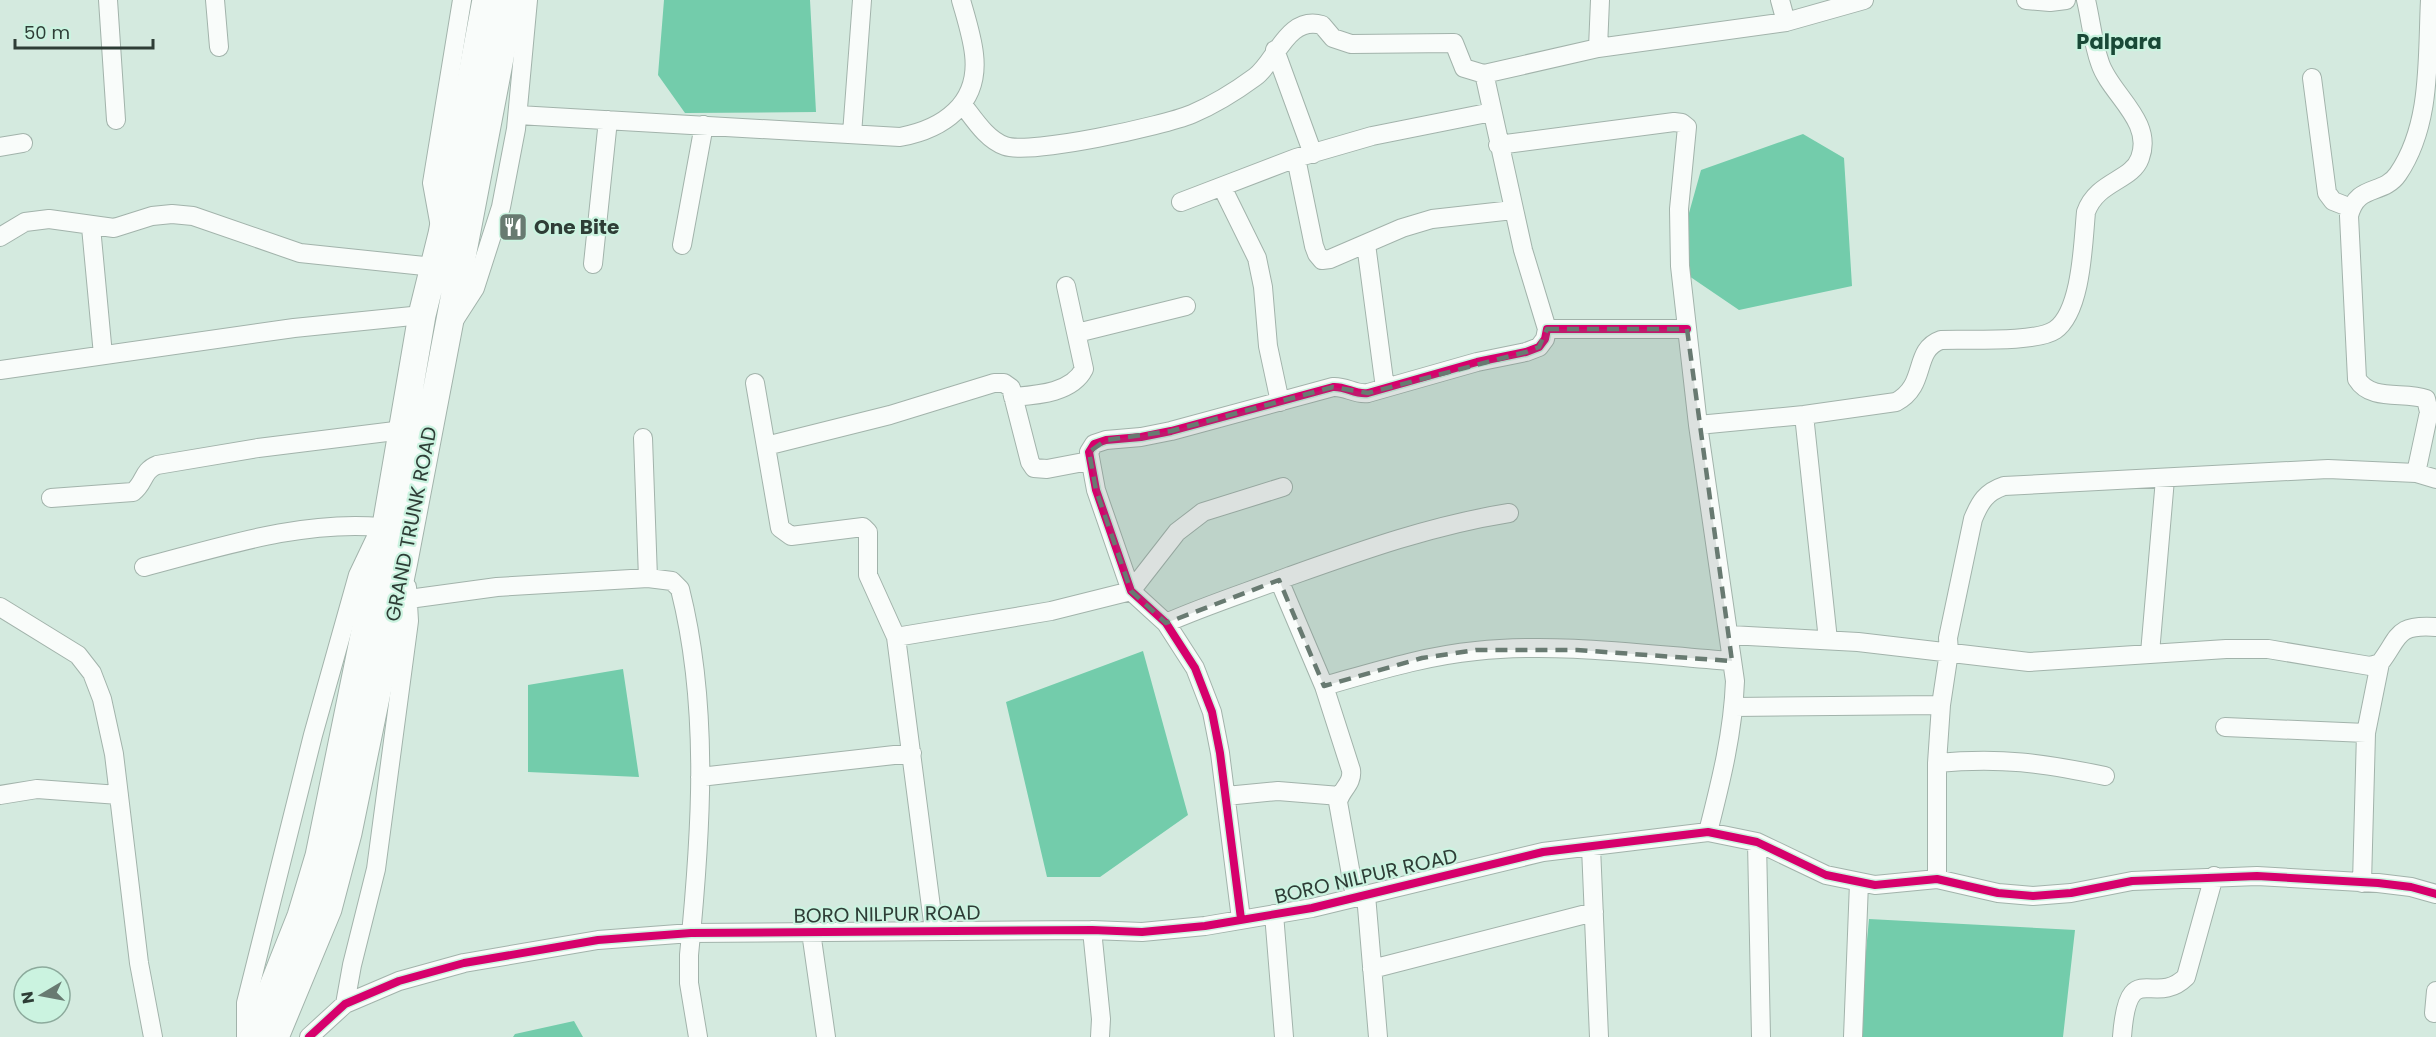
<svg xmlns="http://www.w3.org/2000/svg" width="2436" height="1037" font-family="Poppins,sans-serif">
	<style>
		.water { fill: #73ccab }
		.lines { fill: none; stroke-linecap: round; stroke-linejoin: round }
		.minor-casing { stroke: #a2b3ab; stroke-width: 20 }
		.highway-casing { stroke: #a2b3ab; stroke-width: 29 }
		.minor { stroke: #f9fcfa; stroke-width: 18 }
		.highway { stroke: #f9fcfa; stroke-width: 27 }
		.cycleway-casing { stroke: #cbf3e0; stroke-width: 11 }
		.cycleway { stroke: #d6006c; stroke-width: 8 }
		.marked { fill: #687a71; fill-opacity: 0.2; stroke: #687a71; stroke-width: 4.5; stroke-dasharray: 12 8; stroke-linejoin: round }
		.labels { text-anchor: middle; stroke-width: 4.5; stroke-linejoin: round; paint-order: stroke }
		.poi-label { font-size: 20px; font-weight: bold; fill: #2e3d36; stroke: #cbf3e0; text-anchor: start }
		.street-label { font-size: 20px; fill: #2e3d36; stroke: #cbf3e0 }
		.neighbourhood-label { font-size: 21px; font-weight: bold; fill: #194937; stroke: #cbf3e0 }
	</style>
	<rect width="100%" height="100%" fill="#d4eadf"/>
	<path class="water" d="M664 0H810L816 112 685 113 658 75Z
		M1803 134 1844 158 1852 286 1739 310 1689 276V213L1701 170Z
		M1143 651 1188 815 1100 877H1047L1006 702Z
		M623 669 639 777 528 772V685Z
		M1869 919 2075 930 2063 1037H1858Z
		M574 1021 583 1037H513L515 1034Z"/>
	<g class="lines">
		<g class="minor-casing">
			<path id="minor" d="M108 0 116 120
				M215 0 219 47
				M1780 0 1786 22
				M2026 0 2050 2 2066 0
				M1598 48 1600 0
				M1275 50 1313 154
				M1484 74 1598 48 1786 22 1864 0
				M2312 78 2327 193 2333 201 2351 208
				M963 105C974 119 987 140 1005 146 1031 155 1163 126 1192 114 1213 105 1236 91 1255 77 1276 62 1287 15 1322 25L1333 38 1351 44 1454 43 1464 68 1484 74 1486 82 1523 250 1547 329
				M518 115 900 137C943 129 980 104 974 54 972 36 966 18 961 0
				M852 134 862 0
				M1498 145 1674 122 1682 123 1687 127 1679 209 1680 266 1698 425 1735 681C1733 733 1721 781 1708 832
				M0 147 23 143
				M1296 158 1314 246 1317 254 1322 260 1330 259 1402 228 1432 219 1513 210
				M1222 187 1257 258 1263 287 1268 346 1280 402
				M1181 202 1296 158 1372 136 1492 112
				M91 227 103 355
				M440 227 432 183 462 0
				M0 237 25 222 49 219 114 228 152 216 172 214 193 216 300 253 434 267
				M1366 244 1385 388
				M682 245 704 125
				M593 264 608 120
				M455 319 475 288 501 207 516 129 528 0
				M1077 333 1186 306
				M0 370 294 328 422 315
				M755 383 780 528 791 536 863 527 868 532V575L896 637
				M1013 397C1037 395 1072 393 1084 369L1066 286
				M2429 412 2426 399C2404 391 2371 402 2357 379L2349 216C2357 183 2383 196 2398 174 2432 124 2427 58 2430 0
				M1804 415 1828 640
				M1698 425 1804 415 1896 402C1928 385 1912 350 1941 340 1966 339 2036 343 2055 330 2082 311 2083 242 2086 212 2097 181 2132 181 2140 158 2154 121 2110 94 2100 63 2093 44 2091 21 2086 0
				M643 438 648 578
				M766 446 890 415 994 383H1004L1011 388 1030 462 1034 468 1047 469 1089 461
				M2416 473 2436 479
				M51 498 133 492C145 483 142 471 157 465L258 448 403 430
				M144 567C221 547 301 520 381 527
				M1279 580 1324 686 1351 770C1353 784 1341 789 1338 802L1355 897
				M409 599 497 587 648 578 672 581 680 589C710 708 701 835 689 955V983L698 1037
				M0 607 78 655 92 673 102 699 114 754 139 963 153 1037
				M1166 623C1207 605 1248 592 1290 576 1363 550 1433 525 1509 513
				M1730 635 1858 642 2029 662 2226 649H2268L2370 666 2380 663C2400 637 2395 624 2436 627
				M2150 653 2165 479
				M1324 686C1374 672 1424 656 1476 651 1560 642 1648 655 1732 661
				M1734 707 1941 705
				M2225 727 2366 733
				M1937 763C2001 757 2042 763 2105 776
				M700 777 912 753
				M0 795 37 789 119 795
				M1226 796 1278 791 1340 796
				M1757 842 1761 1037
				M1591 847 1599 1037
				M1937 879V763L1941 705 1949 652 1948 638 1973 519C1980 502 1986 492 2004 486L2328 469 2416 473 2429 412 2436 413
				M2362 883 2366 733 2380 663
				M1366 895 1378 1037
				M1274 914 1284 1037
				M1241 919 1220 753 1212 712 1195 668 1166 623 1131 591 1096 490 1089 452 1094 444 1106 440 1141 437 1171 431 1333 387C1346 386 1355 395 1368 393L1477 362 1526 352 1539 347 1545 339 1547 329H1687
				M934 930 896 637 1051 611 1131 591 1177 532 1203 512 1283 487
				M1092 930 1101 1019 1100 1037
				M811 932 826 1037
				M1372 969 1594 912
				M345 1004 352 965 376 869 409 621 407 587
				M2434 1013 2436 991
				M246 1037V1003L313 735 358 575 378 533
				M309 1037 345 1004 399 981 464 963 598 940 691 933 1092 930 1142 932 1205 926 1312 908 1543 852 1708 832 1757 842 1826 875 1875 885 1937 879 1998 893 2033 896 2071 893 2132 881 2257 876 2378 883 2411 887 2436 894
				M1853 1037 1859 883
				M2122 1037C2128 955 2153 1009 2186 977L2214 876"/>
		</g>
		<g class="highway-casing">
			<path id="highway" d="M253 1037 301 916 319 856 383 543 422 315 442 234 486 0
				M275 1037 328 909 348 833 404 561 511 0"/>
		</g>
		<use href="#minor" class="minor"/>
		<use href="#highway" class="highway"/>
		<g class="cycleway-casing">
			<path id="cycleway" d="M1241 919 1220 753 1212 712 1195 668 1166 623 1131 591 1096 490 1089 452 1094 444 1106 440 1141 437 1171 431 1333 387C1346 386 1355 395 1368 393L1477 362 1526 352 1539 347 1545 339 1547 329H1687
				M309 1037 345 1004 399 981 464 963 598 940 691 933 1092 930 1142 932 1205 926 1312 908 1543 852 1708 832 1757 842 1826 875 1875 885 1937 879 1998 893 2033 896 2071 893 2132 881 2257 876 2378 883 2411 887 2436 894"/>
		</g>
		<use href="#cycleway" class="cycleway"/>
	</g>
	<path class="marked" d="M1547 329H1687L1732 661 1577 650H1476L1422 658 1324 686 1279 580 1166 623 1131 591 1096 490 1089 452 1106 440 1171 431 1333 387 1368 393 1526 352 1539 347Z"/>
	<defs>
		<g id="restaurant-square" transform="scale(1.5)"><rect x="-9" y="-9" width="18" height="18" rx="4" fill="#687a71" stroke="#cbf3e0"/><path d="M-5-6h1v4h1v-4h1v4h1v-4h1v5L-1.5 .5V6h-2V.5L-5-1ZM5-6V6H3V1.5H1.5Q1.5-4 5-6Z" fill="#fff"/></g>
	</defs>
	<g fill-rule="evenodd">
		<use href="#restaurant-square" x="513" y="227"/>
	</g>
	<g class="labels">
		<g class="poi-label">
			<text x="534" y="234">One Bite</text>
		</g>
		<g class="street-label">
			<text transform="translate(411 524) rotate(-79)" y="7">GRAND TRUNK ROAD</text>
			<text transform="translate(1366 876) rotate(-13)" y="7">BORO NILPUR ROAD</text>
			<text transform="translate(887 914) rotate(-1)" y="7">BORO NILPUR ROAD</text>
		</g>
		<g class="neighbourhood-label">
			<text x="2119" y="49">Palpara</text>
		</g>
	</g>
	<g transform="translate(42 995) rotate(260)"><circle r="28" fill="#cbf3e0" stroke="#8caa9c" stroke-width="1.5"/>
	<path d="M0-4.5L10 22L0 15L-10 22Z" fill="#687a71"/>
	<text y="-9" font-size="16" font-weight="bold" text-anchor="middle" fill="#2e3d36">N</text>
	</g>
	<path d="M15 39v9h138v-9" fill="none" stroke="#2e3d36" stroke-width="3"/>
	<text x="24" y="39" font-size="18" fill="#2e3d36" stroke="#cbf3e0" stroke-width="4.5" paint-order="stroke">50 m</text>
</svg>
